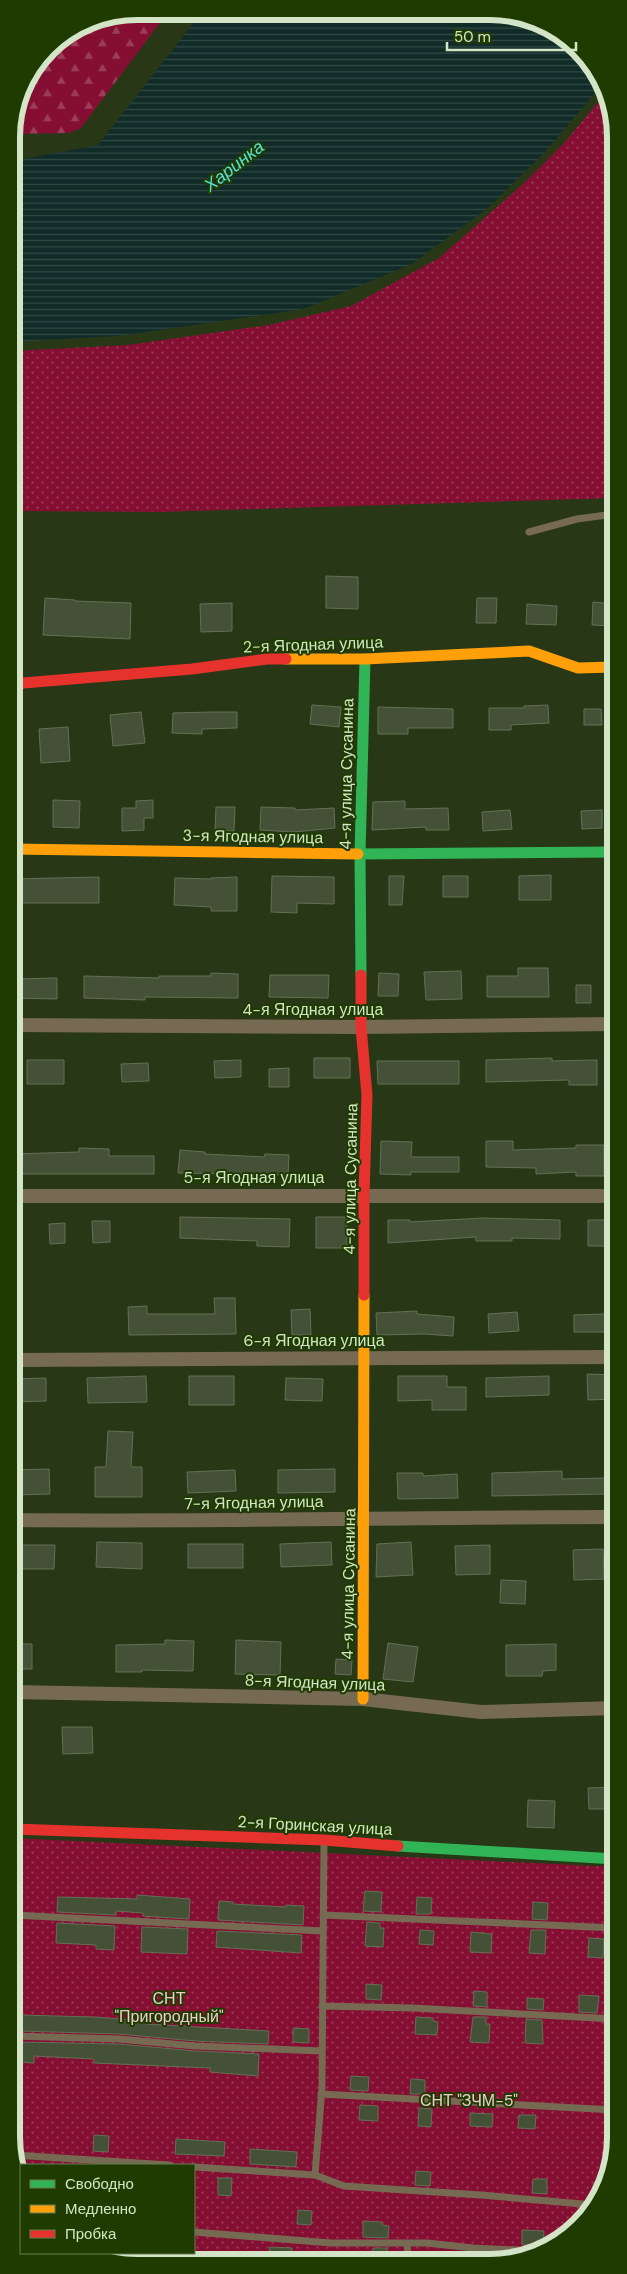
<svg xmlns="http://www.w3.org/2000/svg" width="627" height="2274" font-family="'DM Sans',sans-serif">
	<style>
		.forest { fill: url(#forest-firs) }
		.garden { fill: url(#garden-dots) }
		.water { fill: url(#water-rules) }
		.building { fill: #445137; stroke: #627055 }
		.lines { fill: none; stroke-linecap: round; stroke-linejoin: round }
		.lane { stroke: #776a52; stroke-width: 7 }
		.street { stroke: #776a52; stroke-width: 14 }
		.fast { stroke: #30b455; stroke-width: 11 }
		.slow { stroke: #ff9f0a; stroke-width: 11 }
		.jam { stroke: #e5322d; stroke-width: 11 }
		.labels { text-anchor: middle; stroke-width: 4; stroke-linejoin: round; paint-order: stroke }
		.street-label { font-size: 16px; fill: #d3e5c6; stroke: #1f3b00 }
		.park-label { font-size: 16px; fill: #eecbce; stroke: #1f3b00 }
		.water-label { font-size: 18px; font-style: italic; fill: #56e0dc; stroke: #1f3b00 }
		.rim { fill: none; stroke: #d3e5c6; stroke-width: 6 }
	</style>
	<defs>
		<pattern id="forest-firs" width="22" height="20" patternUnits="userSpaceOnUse" patternTransform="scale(1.25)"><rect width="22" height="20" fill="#850f32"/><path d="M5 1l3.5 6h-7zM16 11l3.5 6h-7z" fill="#9b3d58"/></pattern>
		<pattern id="garden-dots" width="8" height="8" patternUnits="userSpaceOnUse" patternTransform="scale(1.25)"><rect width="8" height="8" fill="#850f32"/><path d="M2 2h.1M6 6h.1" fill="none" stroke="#9b3d58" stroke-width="1.8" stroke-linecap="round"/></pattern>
		<pattern id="water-rules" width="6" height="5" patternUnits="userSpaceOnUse" patternTransform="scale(1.25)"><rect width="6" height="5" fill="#112c28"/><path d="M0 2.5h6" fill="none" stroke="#334a46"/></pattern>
	</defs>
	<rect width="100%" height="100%" fill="#283817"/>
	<path class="forest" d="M137 11H169L80 129 68 133 12 134 21 89 48 48 89 21Z"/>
	<path class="garden" d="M604 95 613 113 614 498 160 512 12 511V351L128 345 269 325 351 306 439 258 523 184 564 143Z
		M13 1838 615 1867V2145L606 2185 585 2220 553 2246 514 2260H113L99 2253H194V2165H21V2175L14 2161Z"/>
	<path class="water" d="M202 12 514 14 579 48 600 87 545 152 488 208 412 264 304 309 118 336 12 342V161L98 145Z"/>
	<path class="building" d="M326 576 358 577V609L326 608Z
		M45 598 75 600V601L131 603 130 639 43 635Z
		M477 598H497L496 623H476Z
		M593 602 614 604V626L592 625Z
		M232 603V631L201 632 200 604Z
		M527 604 557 606 556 625 526 624Z
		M312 705 341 707 339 727 310 724Z
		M548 705 549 723 511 725V730H489V708H524V706Z
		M378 707 453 709V728H408V734H378Z
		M584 709H601L602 725H584Z
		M141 712 145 743 113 746 110 715Z
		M212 712H237V728L202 729V734L172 733 173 713Z
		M68 727 70 761 41 763 39 729Z
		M53 800 80 801 79 828 53 827Z
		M153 800V818H144V830L122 831V808H136V801Z
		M405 801V809L448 808 449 830H426V827L372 830 373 802Z
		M216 807H235L234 831H215Z
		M261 807 295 808V810L334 808 335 828 294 832 260 830Z
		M510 810 512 829 483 831 482 812Z
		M602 810V828L582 829 581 811Z
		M551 875V900H519V876Z
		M272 876 334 877V904L297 903V913L271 912Z
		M389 876H404L402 905H389Z
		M443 876H468V897H443Z
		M99 877V903H12V879Z
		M237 877V911H211V907L174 905 175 878 211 879V878Z
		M518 968H548L549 997H487V976H518Z
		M461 971 462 999 426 1000 424 972Z
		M211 973 238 974V998L145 997V1000L84 998V976L159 978V976H211Z
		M379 973 399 974 398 996H378Z
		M270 975H329L328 998 269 997Z
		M57 978V999L12 998V979Z
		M576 985H591V1003H576Z
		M314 1058H350V1078H314Z
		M552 1058V1061L597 1060V1085H569V1080L486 1082V1060Z
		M27 1060H64V1084H27Z
		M241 1060V1077L215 1078 214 1061Z
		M377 1061H459V1084H378Z
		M148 1063 149 1081 122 1082 121 1064Z
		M289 1068V1087H269V1069Z
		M381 1141 412 1142 411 1157H459V1172H411V1175L380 1174Z
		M486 1141H513V1150L576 1148V1145H604V1176H576V1172L536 1174V1168L486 1167Z
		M79 1148 109 1149V1156H154V1174H13V1154L79 1152Z
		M180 1150 205 1152V1154L264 1157 265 1154 289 1155 288 1175 178 1173Z
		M180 1217 290 1219 289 1247 257 1246V1241L180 1238Z
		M316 1217H347V1248H316Z
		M483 1218 560 1220V1239L512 1238V1241H476V1237L388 1243V1220H410V1222Z
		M588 1220H607V1246H588Z
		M92 1221H110V1242L93 1243Z
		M65 1223V1243L50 1244 49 1224Z
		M214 1298H235L236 1334 129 1335 128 1307 147 1306V1314H215Z
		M310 1309 311 1335H292L291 1310Z
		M417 1311V1314L454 1317 453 1336 424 1334 377 1335 376 1313Z
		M517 1312 519 1331 489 1333 488 1314Z
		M604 1314 615 1315V1332H574V1315Z
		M587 1374 615 1375V1399L588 1400Z
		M146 1376 147 1402 88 1403 87 1378Z
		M189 1376H234V1405H189Z
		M398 1376H447V1387H466V1410H432V1400L398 1401Z
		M549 1376V1395L486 1397V1378Z
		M46 1378V1401L13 1402V1379Z
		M286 1378 323 1379 322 1401 285 1400Z
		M108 1431 133 1432 131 1467H142V1497H95V1467H106Z
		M49 1469 50 1494 13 1495V1470Z
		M335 1469V1492L278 1493V1470Z
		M235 1470 236 1491 188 1493 187 1472Z
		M562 1471V1479L607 1478V1494L492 1496V1473Z
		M397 1473H423V1476L457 1474 458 1498 398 1499Z
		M97 1542 142 1543V1569L96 1567Z
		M331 1542 332 1565 281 1567 280 1544Z
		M411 1542 413 1575 376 1577 377 1544Z
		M188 1544H243V1568H188Z
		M13 1545H55L54 1569H13Z
		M490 1545V1574L456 1575 455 1546Z
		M603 1549 604 1579 574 1580 573 1550Z
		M501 1580 526 1581 525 1604 500 1603Z
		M165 1640 194 1641 193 1671 142 1670V1672H116V1645L165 1644Z
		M236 1640 281 1642 280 1675 235 1674Z
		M388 1643 418 1647 413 1682 383 1679Z
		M13 1644H32V1669H13Z
		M556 1644V1670L543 1671 542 1676H506V1645Z
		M336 1659 352 1660 351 1675 335 1674Z
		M62 1727H92L93 1753 63 1754Z
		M615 1787V1809H589L588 1788Z
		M528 1800 555 1801 554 1828 527 1827Z
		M365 1891 382 1892 381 1912 363 1911Z
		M137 1895 190 1899 189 1919 143 1916V1913L116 1911V1915L57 1912 58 1897 137 1899Z
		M417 1897 432 1898 431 1914H416Z
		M219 1901 233 1902V1904L286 1907V1905L304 1906 303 1925 218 1920Z
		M533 1902 548 1903 547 1920 532 1919Z
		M367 1922 380 1923V1928H384L383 1947 365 1946Z
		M57 1923 115 1926 114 1950 96 1949V1945L56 1943Z
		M142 1927 188 1929 187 1954 141 1952Z
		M420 1930 434 1931 433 1945 419 1944Z
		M531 1930H546L545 1954 529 1953Z
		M217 1931 302 1935 301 1953 216 1947Z
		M471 1932 492 1934 491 1953 470 1952Z
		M589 1938 604 1939 603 1958 588 1957Z
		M366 1984 382 1985 381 2000 366 1999Z
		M474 1991 487 1992V2007L473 2006Z
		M579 1995 599 1996 597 2013 579 2012Z
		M527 1998 544 1999 543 2010 527 2009Z
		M21 2015 94 2017 146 2021V2024L269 2031 268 2044 195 2041 119 2034 20 2031Z
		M416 2017 433 2018V2021L438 2022 437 2035 415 2034Z
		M473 2017H486V2024H490L489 2043 470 2042Z
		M526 2019 542 2020 543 2044 525 2043Z
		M293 2028 309 2029V2043L293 2042Z
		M19 2042 119 2044 195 2051 259 2054 258 2076 210 2072V2068L94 2063V2059L34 2056V2063L18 2062Z
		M351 2076 369 2077 368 2091 350 2090Z
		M411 2079 425 2080V2094H410Z
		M360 2105 378 2106V2121L359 2120Z
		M419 2108 432 2109 431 2127 418 2126Z
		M470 2113 493 2114 492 2127 470 2126Z
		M519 2115H536L535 2129 518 2128Z
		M94 2135 109 2136 108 2152 93 2151Z
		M176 2139 225 2142 224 2156 175 2154Z
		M250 2149 297 2152 296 2167 250 2164Z
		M416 2171 431 2172 430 2186 415 2185Z
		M218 2178H232L231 2196 218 2195Z
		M533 2179H547V2194L532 2193Z
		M298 2210 312 2211 311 2225 297 2224Z
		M363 2221 382 2222V2225L389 2226 388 2238 363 2237Z
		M522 2230 544 2231 543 2246 522 2245Z
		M270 2247 292 2248 291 2260H269Z
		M373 2248H387V2260H372Z"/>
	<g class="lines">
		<path class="lane" d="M529 532 577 519 614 514
			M324 1841 322 2088 315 2175 344 2186 481 2195 594 2205
			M13 1915 323 1931
			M323 1915 615 1928
			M322 2006 413 2008 615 2019
			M13 2036 119 2039 195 2046 321 2051
			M321 2094 615 2110
			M14 2155 169 2165
			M194 2167 315 2175
			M194 2232 331 2243H427L473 2248 540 2251
			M407 2243 408 2260"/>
		<path class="street" d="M12 1025 361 1027 614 1024
			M13 1196H615
			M13 1360 615 1357
			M13 1520C214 1522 414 1517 615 1517
			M13 1692 363 1699 481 1712 615 1708"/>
		<path class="fast" d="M358 854 614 852
			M361 975 360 854 365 659
			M398 1846 615 1859"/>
		<path class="slow" d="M286 659H365L529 651 578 668 614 667
			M12 849 358 854
			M363 1699 364 1295"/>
		<path class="jam" d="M12 689 23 683 192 669 267 659H286
			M361 975V1027L367 1095 364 1195V1295
			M13 1829 324 1840 398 1846"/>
	</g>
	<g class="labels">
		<g class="street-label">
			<text transform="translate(313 644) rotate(-2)" y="6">2-я Ягодная улица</text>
			<text transform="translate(346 774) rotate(-89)" y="6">4-я улица Сусанина</text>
			<text transform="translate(253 836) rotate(1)" y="6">3-я Ягодная улица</text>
			<text x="313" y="1015">4-я Ягодная улица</text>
			<text x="254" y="1183">5-я Ягодная улица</text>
			<text transform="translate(350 1179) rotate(-89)" y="6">4-я улица Сусанина</text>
			<text x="314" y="1346">6-я Ягодная улица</text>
			<text transform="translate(254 1502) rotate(-1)" y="6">7-я Ягодная улица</text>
			<text transform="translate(348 1584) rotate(-89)" y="6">4-я улица Сусанина</text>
			<text transform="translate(315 1682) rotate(2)" y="6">8-я Ягодная улица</text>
			<text transform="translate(315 1825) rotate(3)" y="6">2-я Горинская улица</text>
		</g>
		<g class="park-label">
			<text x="169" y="2004">СНТ<tspan x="169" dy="18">"Пригородный"</tspan></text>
			<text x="469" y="2106">СНТ "ЗЧМ-5"</text>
		</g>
		<g class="water-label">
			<text transform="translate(234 166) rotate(-38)" y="6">Харинка</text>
		</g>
	</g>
	<path d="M0 0H627V2274H0ZM137 20H490A117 117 0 0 1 607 137V2137A117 117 0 0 1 490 2254H137A117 117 0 0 1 20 2137V137A117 117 0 0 1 137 20Z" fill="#1f3b00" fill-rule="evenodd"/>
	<path class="rim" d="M137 20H490A117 117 0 0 1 607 137V2137A117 117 0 0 1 490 2254H137A117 117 0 0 1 20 2137V137A117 117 0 0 1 137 20Z"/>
	<rect x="20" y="2164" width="175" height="90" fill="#1f3b00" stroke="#677f4f"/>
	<rect x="30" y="2180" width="25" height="8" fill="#30b455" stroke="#677f4f"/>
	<text x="65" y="2189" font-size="15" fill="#d3e5c6">Свободно</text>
	<rect x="30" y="2205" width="25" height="8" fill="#ff9f0a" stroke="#677f4f"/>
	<text x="65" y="2214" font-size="15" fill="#d3e5c6">Медленно</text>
	<rect x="30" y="2230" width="25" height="8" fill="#e5322d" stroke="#677f4f"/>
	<text x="65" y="2239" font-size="15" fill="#d3e5c6">Пробка</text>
	<path d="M447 42v8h129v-8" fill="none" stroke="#d3e5c6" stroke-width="2.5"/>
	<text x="454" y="42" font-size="15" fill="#d3e5c6" stroke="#1f3b00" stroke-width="4" paint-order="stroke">50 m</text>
</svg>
